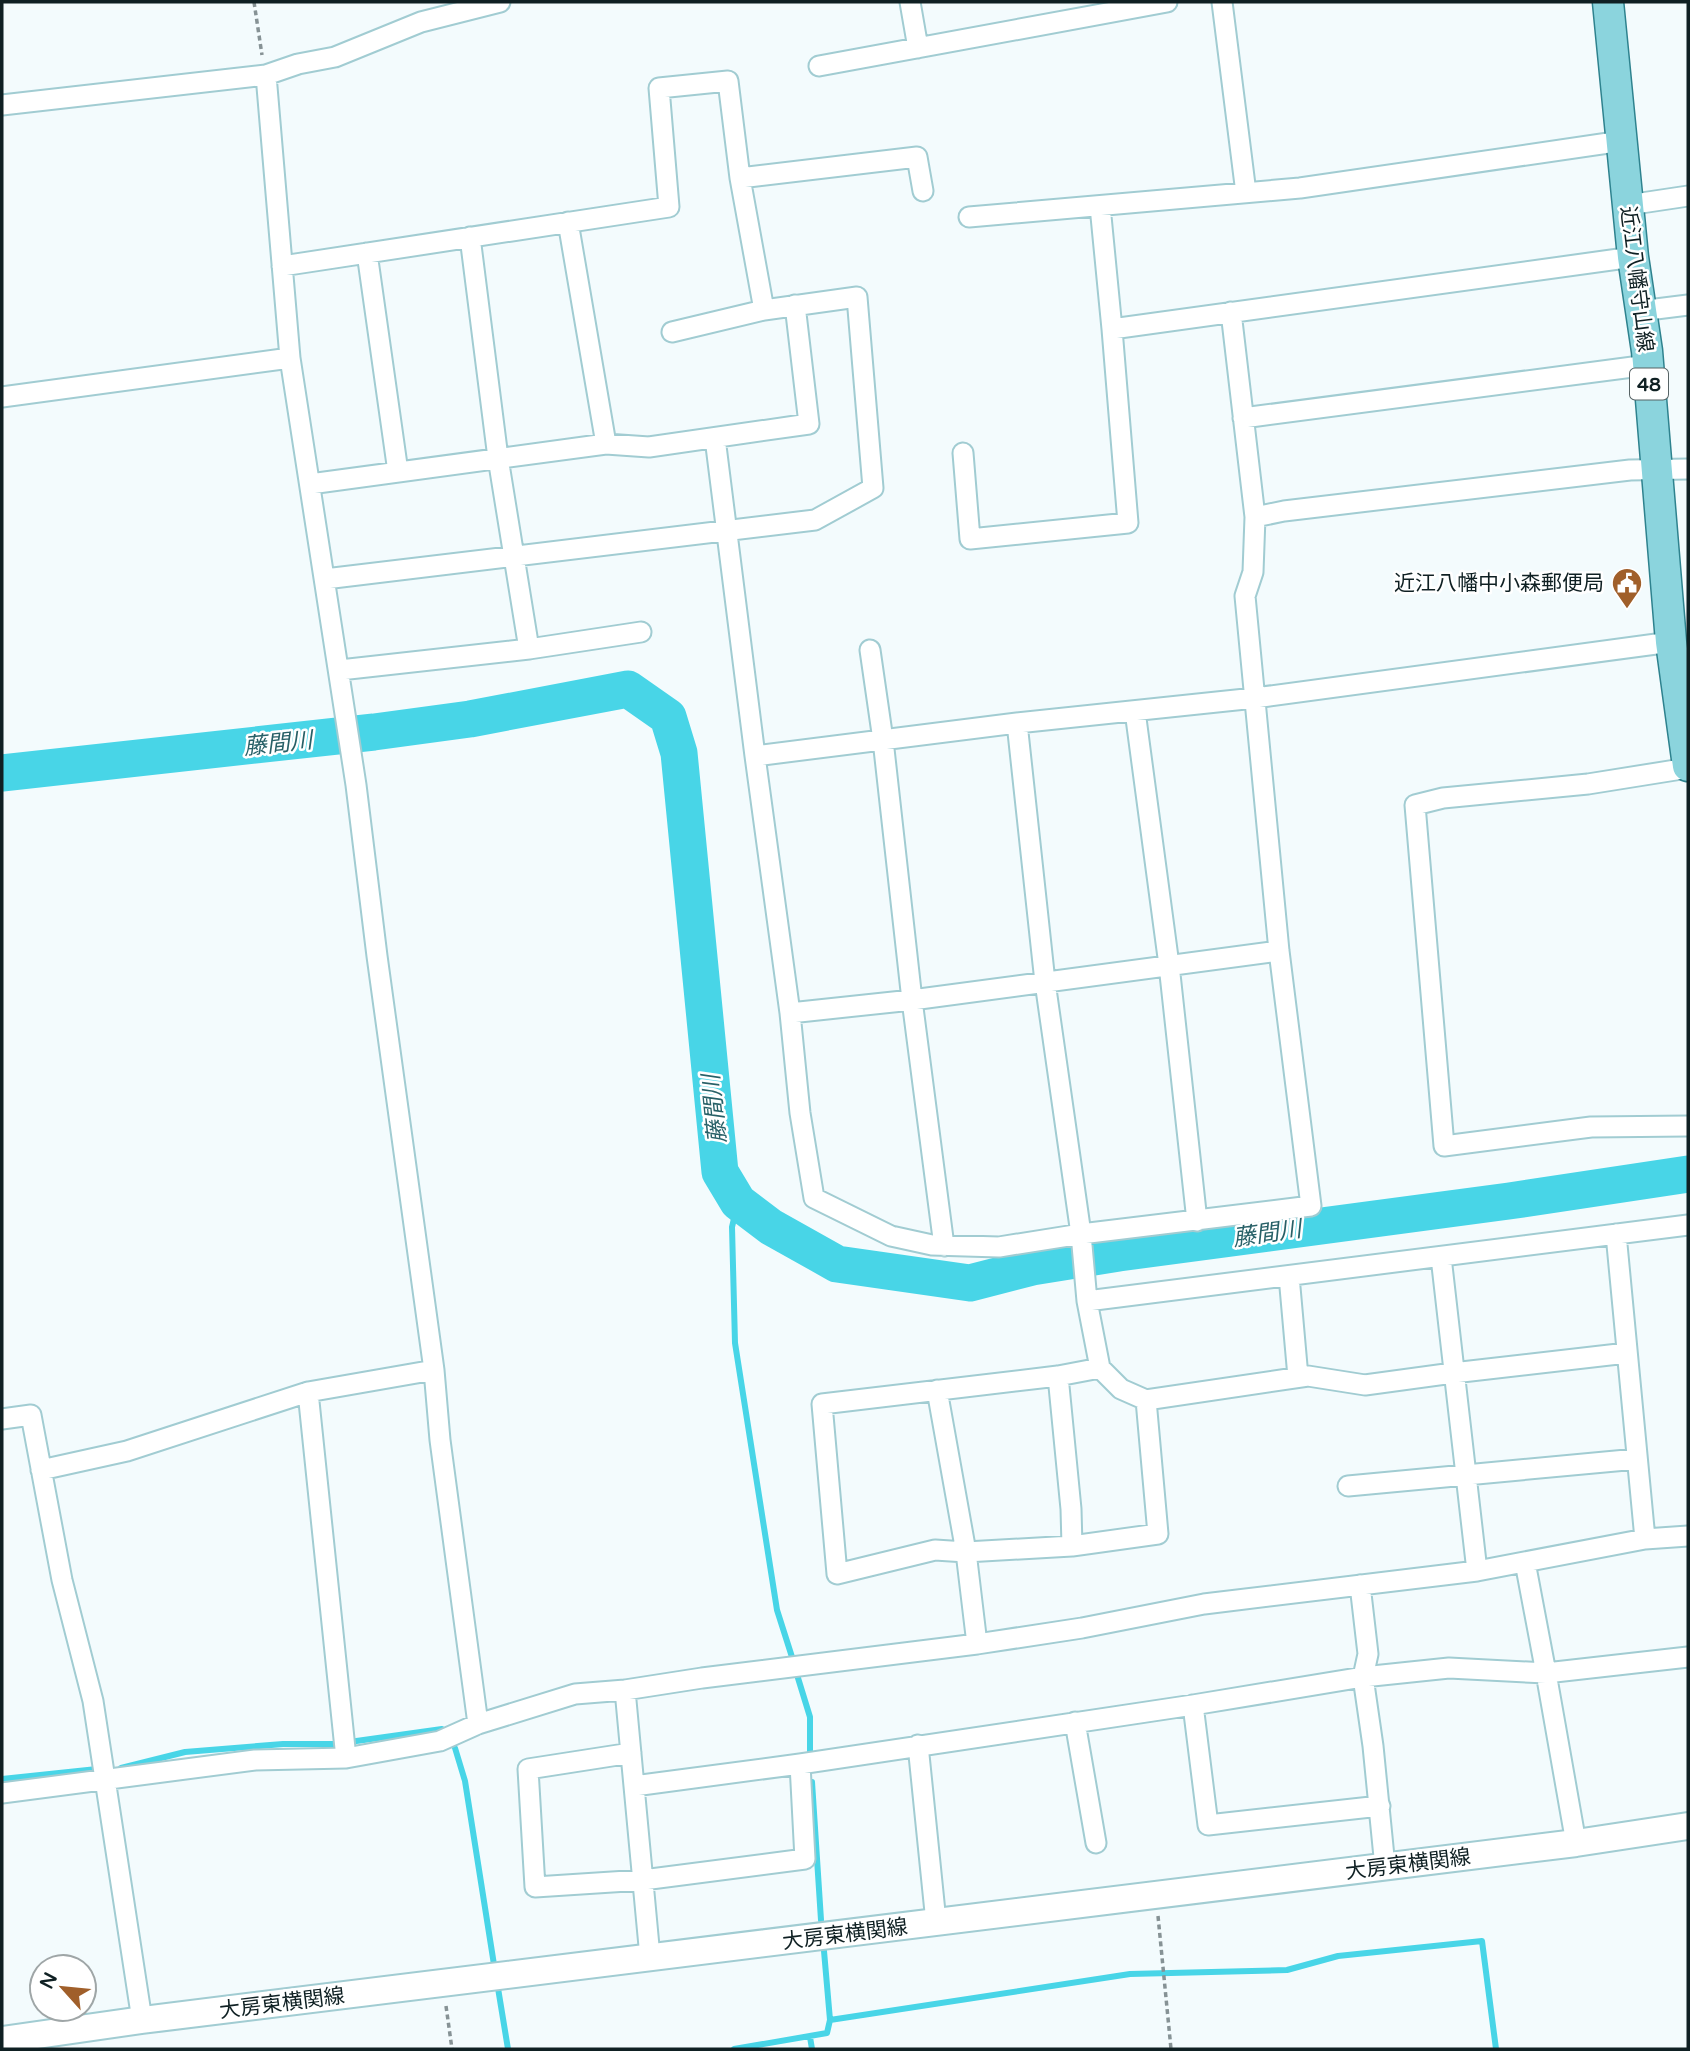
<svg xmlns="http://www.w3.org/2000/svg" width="1690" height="2051" font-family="'Varela Round','Noto Sans JP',sans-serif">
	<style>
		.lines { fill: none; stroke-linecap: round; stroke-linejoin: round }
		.stream { stroke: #48d5e7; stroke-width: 6 }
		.river { stroke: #48d5e7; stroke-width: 37 }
		.street-casing { stroke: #a1ccd2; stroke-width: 23 }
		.secondary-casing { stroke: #a1ccd2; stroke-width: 30 }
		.primary-casing { stroke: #2e828e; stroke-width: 33 }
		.path { stroke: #869295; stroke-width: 3.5; stroke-dasharray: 5 3.5; stroke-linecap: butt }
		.street { stroke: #fff; stroke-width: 19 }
		.secondary { stroke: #fff; stroke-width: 26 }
		.primary { stroke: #8bd4dd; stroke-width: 30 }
		.labels { text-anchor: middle; stroke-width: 5; stroke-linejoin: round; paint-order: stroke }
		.shield { fill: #fff; stroke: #576365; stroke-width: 2 }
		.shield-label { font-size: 19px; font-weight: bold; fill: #0f2023 }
		.street-label { font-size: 21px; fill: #0f2023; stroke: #fff }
		.poi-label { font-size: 21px; fill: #0f2023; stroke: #fff; text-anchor: end }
		.water-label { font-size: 23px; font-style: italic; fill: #276067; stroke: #fff }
	</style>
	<rect width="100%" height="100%" fill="#f3fbfd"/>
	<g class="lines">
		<path class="stream" d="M738 1202 732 1227 735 1343 777 1610 792 1657
			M798 1678 810 1717V1754
			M455 1748 465 1781 495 1971
			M121 1768 185 1752 283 1744H335L442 1729
			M2 1779 97 1769
			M812 1782 821 1920
			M824 1951 830 2020
			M497 1982 508 2049
			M810 2037 812 2049
			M734 2049 827 2033 830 2020 1130 1974 1287 1970 1338 1956 1482 1941 1496 2049"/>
		<path class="river" d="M2 773 374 732 470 719 628 689 668 717 679 753 720 1172 738 1202 771 1227 837 1264 970 1283 1032 1267 1119 1253 1509 1201 1688 1174"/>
		<g class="street-casing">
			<path id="street" d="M910 2 918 48
				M1222 2 1246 193
				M819 66 1167 2
				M266 75 290 358 356 785 377 956 434 1370 440 1440 478 1724
				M2 105 266 75 298 64 335 57 421 22 500 2
				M1628 205 1688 196
				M1100 206 1112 329 1633 257
				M969 217 1300 188 1622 141
				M367 253 398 472
				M282 266 669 207 659 88 728 81 740 178 917 157 923 191
				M1640 311 1688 305
				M1231 312 1255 517 1284 511 1630 470 1688 469
				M672 332 764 310 740 178
				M2 397 290 358
				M1243 418 1648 365
				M715 438 755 756
				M606 444 649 447 809 424 795 305
				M963 453 970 539 1128 523 1112 329
				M310 484 606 444 568 222
				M1255 517 1253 572 1245 596 1279 951 1311 1206 1081 1234 999 1247 932 1245 891 1236 814 1198 800 1113 790 1013 755 756 1017 723 1255 698 1671 642
				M325 579 815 520 873 488 857 297 764 310
				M529 649 641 632
				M870 650 883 740 912 1000 944 1246
				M340 670 529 649 498 458 470 237
				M1135 711 1169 965 1197 1221
				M1017 723 1045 982 1081 1234 1087 1301 1100 1368 1121 1389 1146 1400 1308 1376 1365 1385 1453 1373 1627 1353
				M1688 768 1588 784 1443 798 1415 805 1444 1146 1591 1127 1688 1126
				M790 1013 912 1000 1279 951
				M1616 1234 1645 1539
				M1441 1257 1477 1571
				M1289 1276 1298 1377
				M1087 1301 1688 1225
				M1058 1376 1071 1509 1072 1546 966 1552 935 1550 837 1574 822 1404 1058 1376 1100 1368
				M937 1390 966 1552 977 1644
				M308 1392 346 1758
				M2 1419 31 1415 62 1580 93 1701 142 2020
				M41 1470 127 1451 308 1392 434 1370
				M1348 1486 1637 1459
				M1072 1546 1158 1534 1146 1400
				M1360 1585 1368 1654 1363 1677 1373 1746 1385 1867
				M625 1690 650 1957
				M1193 1705 1208 1825 1380 1806
				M1075 1722 1096 1843
				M918 1745 936 1922
				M631 1753 528 1769 535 1887 643 1880 805 1859 800 1764
				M634 1786 800 1764 1193 1705 1363 1677 1449 1668 1546 1673 1525 1562
				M2 1793 255 1760 346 1758 440 1741 478 1724 575 1694 625 1690 702 1678 977 1644 1082 1628 1204 1604 1477 1571 1645 1539 1688 1536
				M1576 1843 1546 1673 1688 1657"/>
		</g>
		<g class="secondary-casing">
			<path id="secondary" d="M2 2040 142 2020 1576 1843 1688 1826"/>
		</g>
		<g class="primary-casing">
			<path id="primary" d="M1608 2 1633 257 1647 351 1671 642 1688 766"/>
		</g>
		<path class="path" d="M254 2 262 55
			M1158 1916 1171 2049
			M446 2006 452 2049"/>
		<use href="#street" class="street"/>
		<use href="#secondary" class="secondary"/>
		<use href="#primary" class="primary"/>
	</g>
	<defs>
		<g id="civic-pin" transform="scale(1.575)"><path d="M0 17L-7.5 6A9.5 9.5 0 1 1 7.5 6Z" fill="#a05f2a" stroke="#fff"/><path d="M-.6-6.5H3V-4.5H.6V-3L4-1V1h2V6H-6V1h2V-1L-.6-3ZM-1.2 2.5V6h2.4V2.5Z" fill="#fff"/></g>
	</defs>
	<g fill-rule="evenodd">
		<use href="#civic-pin" x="1627" y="583"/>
	</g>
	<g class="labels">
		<rect class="shield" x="1630" y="368.5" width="38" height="31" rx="5"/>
		<g class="shield-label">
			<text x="1649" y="391">48</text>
		</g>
		<g class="street-label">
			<text transform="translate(1637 279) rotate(83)" y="7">近江八幡守山線</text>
			<text transform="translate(1408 1864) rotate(-7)" y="7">大房東横関線</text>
			<text transform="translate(845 1934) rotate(-7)" y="7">大房東横関線</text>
			<text transform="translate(282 2003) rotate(-7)" y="7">大房東横関線</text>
		</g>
		<g class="poi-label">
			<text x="1604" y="590">近江八幡中小森郵便局</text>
		</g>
		<g class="water-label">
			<text transform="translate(278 743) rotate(-6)" y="8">藤間川</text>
			<text transform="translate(714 1109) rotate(-96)" y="8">藤間川</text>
			<text transform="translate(1267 1233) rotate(-8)" y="8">藤間川</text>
		</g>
	</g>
	<rect width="1690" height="2051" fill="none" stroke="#0f2023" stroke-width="7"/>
	<g transform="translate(63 1988) rotate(297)"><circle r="33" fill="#ffffff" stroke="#9fa6a7" stroke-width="2"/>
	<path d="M0-5L12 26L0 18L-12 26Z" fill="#a05f2a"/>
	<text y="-10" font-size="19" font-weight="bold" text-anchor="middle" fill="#0f2023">N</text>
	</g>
</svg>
